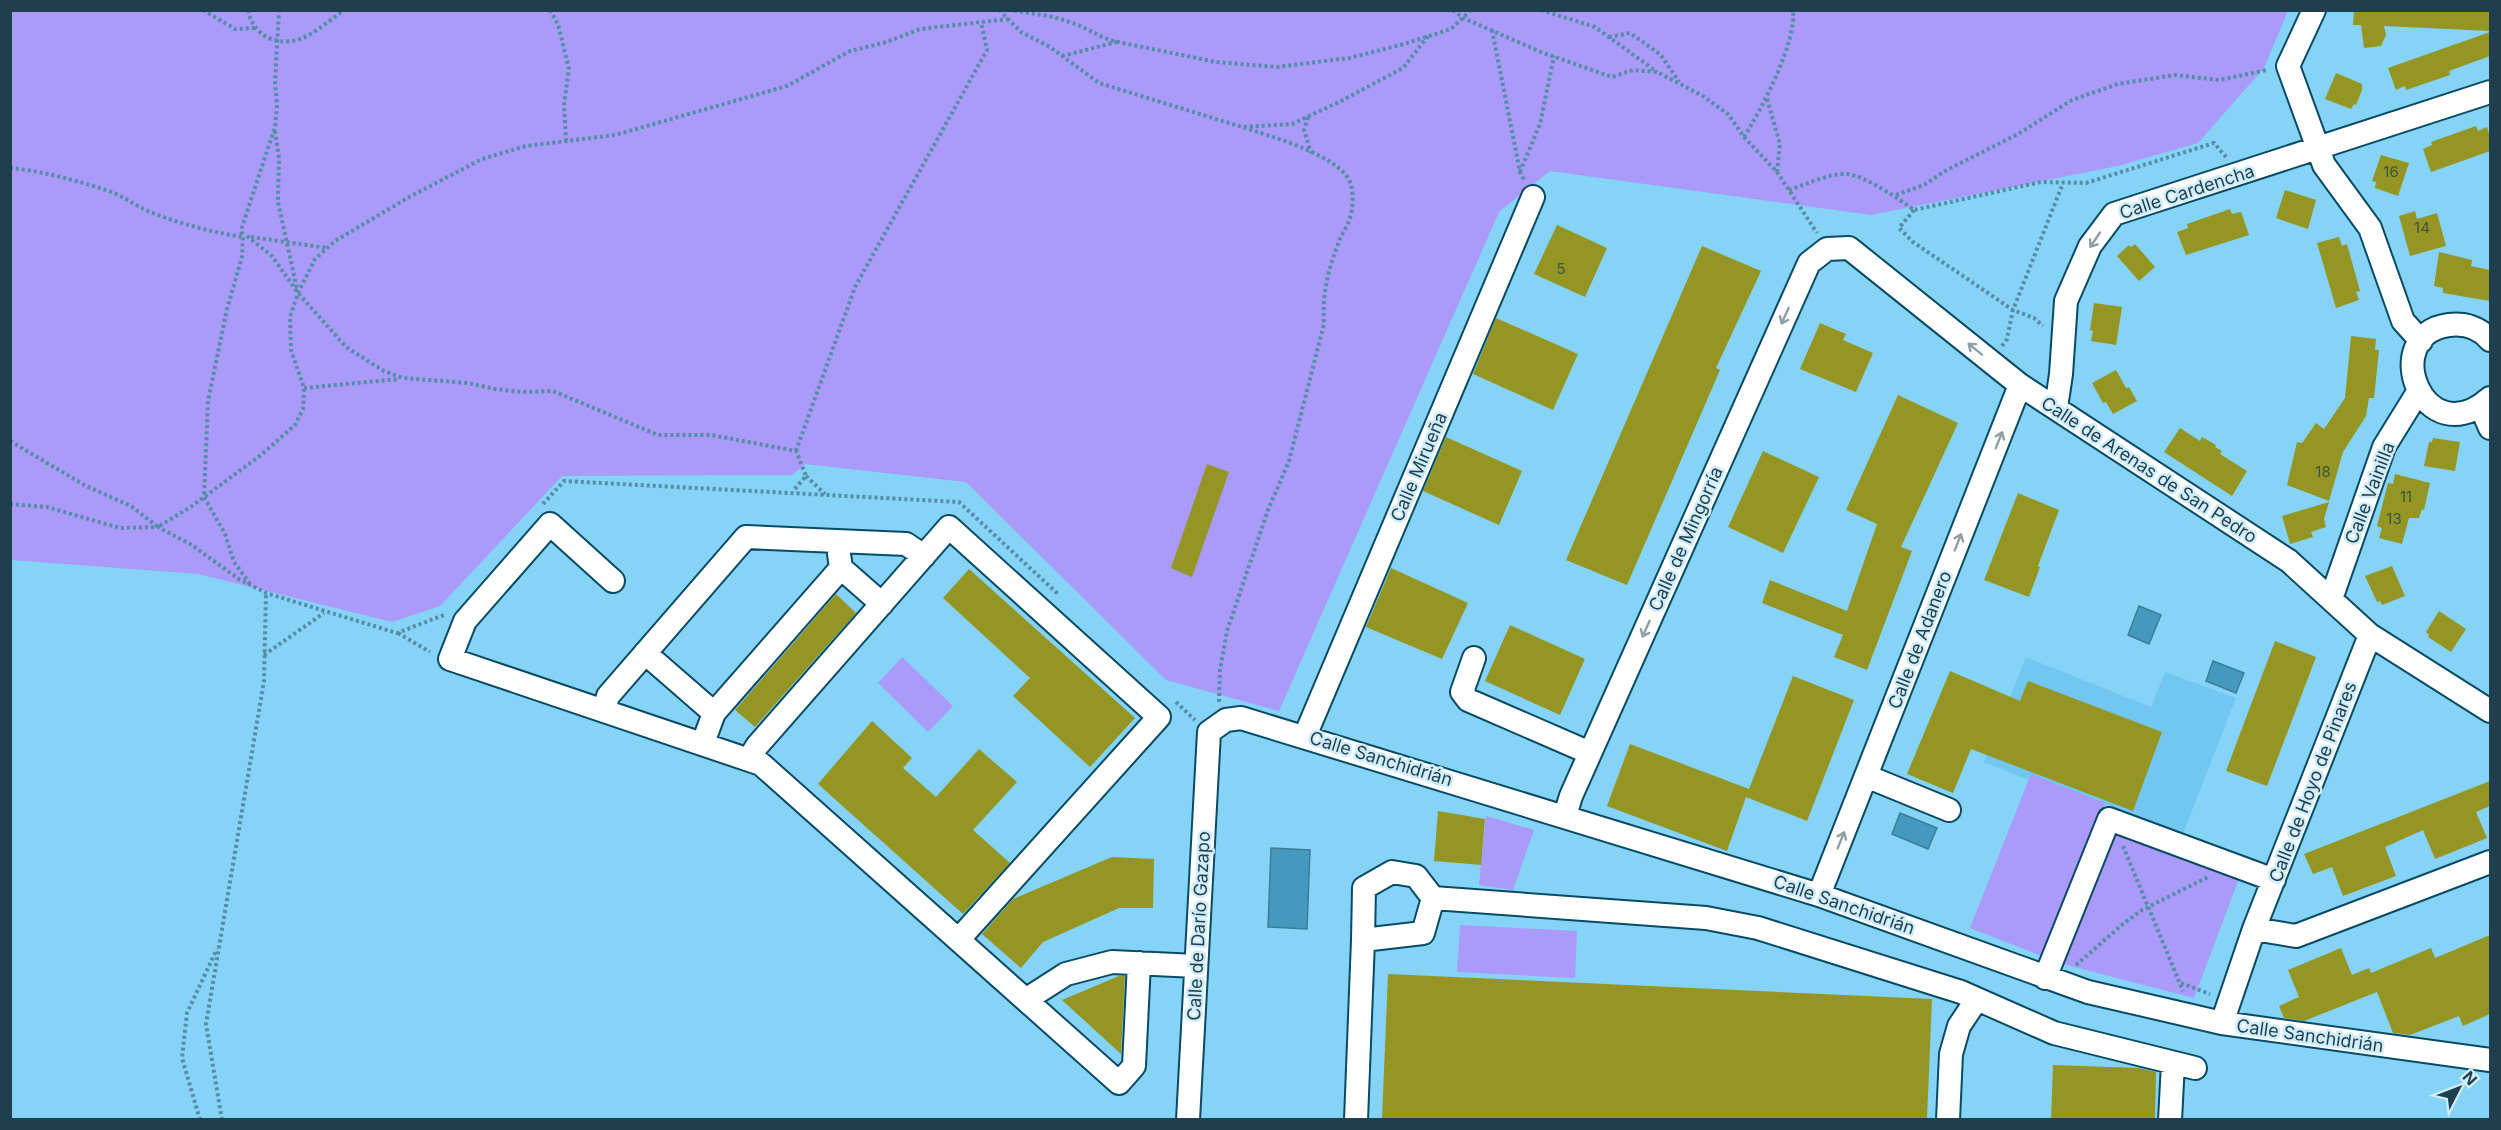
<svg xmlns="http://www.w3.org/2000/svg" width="2501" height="1130" font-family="Inter,sans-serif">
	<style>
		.built { fill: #72c7f0 }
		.green { fill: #aa9afa }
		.water { fill: #4599be; stroke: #3a7e9c; stroke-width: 1.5 }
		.building { fill: #949523 }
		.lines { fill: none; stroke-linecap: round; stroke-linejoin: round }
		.minor-casing { stroke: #084b64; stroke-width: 26 }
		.path { stroke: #558da7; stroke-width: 4; stroke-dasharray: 3 3; stroke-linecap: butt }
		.minor { stroke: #fff; stroke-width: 22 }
		.oneway { stroke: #8f9fa6 }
		.labels { text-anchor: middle; stroke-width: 5; stroke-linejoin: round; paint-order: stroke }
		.number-label { font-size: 15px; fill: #3c5443 }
		.street-label { font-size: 18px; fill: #1f3f4e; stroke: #d0edfc }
	</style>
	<rect width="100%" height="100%" fill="#86d3f8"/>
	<path class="built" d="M2026 657 2151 707 2165 672 2236 698 2183 834 2105 804 2045 957 1970 928 2029 780 1984 762Z"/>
	<path class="green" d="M10 11H2288L2264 68 2198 143 2118 166 1871 215 1550 171 1499 212 1279 711 1166 680 966 482 805 464 792 475 562 476 440 606 392 622 198 574 11 560Z
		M902 657 953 706 928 732 878 683Z
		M2031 774 2105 803 2045 957 1970 928Z
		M1486 816 1534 830 1513 890 1479 885Z
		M2116 828 2240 876 2194 998 2059 963Z
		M1460 925 1577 931 1575 978 1457 972Z"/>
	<path class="water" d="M2139 606 2161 615 2149 644 2128 635Z
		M2213 661 2244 673 2236 693 2206 681Z
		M1900 813 1937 828 1928 849 1892 834Z
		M1271 848 1310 850 1307 929 1268 927Z"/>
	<path class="building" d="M2354 10H2490V31L2384 26 2386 35 2381 46 2364 48 2361 25H2353Z
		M2490 32V56L2449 71 2450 75 2406 90 2405 86 2396 90 2388 68Z
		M2336 73 2362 84V90L2356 105 2354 104 2351 109 2325 99Z
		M2476 126 2478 131 2487 127 2490 137V151L2431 172 2423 149 2432 145 2431 142Z
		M2381 155 2409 163 2398 196 2375 188 2376 182 2372 181Z
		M2285 190 2316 200 2308 229 2276 218Z
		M2230 209 2232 214 2241 212 2249 235 2186 255 2177 232 2188 228 2187 224Z
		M2415 211 2417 219 2437 213 2446 246 2410 256 2399 216Z
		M1557 225 1607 248 1585 297 1534 274Z
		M2339 237 2342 246 2347 244 2360 291 2356 292 2359 300 2336 308 2317 243Z
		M2135 244 2155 267 2139 281 2117 256 2129 245 2131 247Z
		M1702 246 1761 271 1716 368 1720 370 1627 585 1566 560Z
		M2439 252 2472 260 2471 266 2490 270V301L2443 293V288L2434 286Z
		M2094 303 2122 307 2116 345 2091 341 2093 331 2090 330Z
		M1496 318 1578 354 1553 410 1473 374Z
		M1820 323 1846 334 1843 340 1873 353 1856 392 1800 369Z
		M2351 336 2376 339 2375 350H2379L2374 398H2369L2366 416 2343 452 2329 501 2287 485 2297 442 2302 443 2316 423 2324 429 2345 398Z
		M2116 370 2126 388 2129 387 2137 401 2113 414 2106 402 2103 403 2092 383Z
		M1898 395 1958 423 1901 547 1912 551 1867 670 1834 657 1843 635 1762 603 1770 580 1847 611 1877 524 1846 510Z
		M2180 428 2200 441 2202 437 2216 445 2215 447 2222 451 2220 454 2247 471 2232 496 2164 452Z
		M1446 437 1522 471 1499 525 1423 491Z
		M2433 438 2460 442 2455 471 2424 466 2429 442H2432Z
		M1763 451 1819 477 1783 553 1728 527Z
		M1207 464 1229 472 1192 577 1171 568Z
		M2395 474 2430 483 2424 510 2422 509 2419 518H2409L2402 544 2379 538 2382 528 2377 526 2388 483 2393 484Z
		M2018 493 2059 510 2038 566 2040 567 2029 597 1984 580Z
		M2329 502 2324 519 2326 527 2311 532 2313 537 2290 544 2282 516Z
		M2392 566 2405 596 2382 605 2380 601 2377 602 2365 576Z
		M1391 568 1468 603 1442 659 1366 627Z
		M969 569 1135 718 1090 767 1013 696 1030 678 943 598Z
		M836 594 856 613 755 727 735 710Z
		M2439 611 2466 629 2451 652 2428 637 2429 635 2426 632Z
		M1510 625 1585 659 1560 715 1485 681Z
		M2275 641 2316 657 2267 786 2226 771Z
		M1950 671 2020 701 2028 681 2162 732 2133 811 1971 749 1953 793 1907 774Z
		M1793 676 1854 700 1807 821 1746 797 1727 851 1607 806 1630 744 1749 789Z
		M872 721 912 758 903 768 936 797 979 749 1017 782 973 830 1010 863 963 914 818 784Z
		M2490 781V806L2476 812 2487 838 2435 859 2423 830 2385 847 2396 876 2343 896 2332 867 2313 874 2304 854Z
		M1438 811 1485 819 1481 865 1434 861Z
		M1112 857 1154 859 1153 908H1119L1043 942 1021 968 982 934 1013 899Z
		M2490 935V1014L2463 1026 2459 1016 2410 1035 2393 1033 2377 992 2304 1021 2284 1018 2279 1006 2299 997 2288 970 2341 948 2352 975 2369 968 2371 973 2431 948 2435 958Z
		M1388 974 1932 999 1927 1119H1382Z
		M1119 976H1125L1121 1054 1062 1000Z
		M2053 1065 2139 1068 2156 1072 2155 1119H2051Z"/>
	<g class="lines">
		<g class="minor-casing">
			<path id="minor" d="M2314 10 2288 66 2324 165 2370 228 2403 321 2421 341
				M2490 340C2480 328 2465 323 2449 325 2377 334 2423 457 2490 398
				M2481 407 2490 428
				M2056 408 2061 374 2066 301 2090 246 2114 214 2490 92
				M839 554 841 568 882 604
				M613 581 550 524 465 621 450 659 761 764 1119 1083 1134 1066 1139 963
				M2331 599 2384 447 2418 392
				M645 653 714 713
				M1474 658 1462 692 1468 700 1590 753
				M604 710 608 696 746 537 906 544 924 556
				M1305 736 1533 197
				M703 743 714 713 841 568
				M749 759 757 746 949 527 1159 717 959 939
				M1866 776 1949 810
				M1565 816 1571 796 1809 263 1827 249 1849 248 2020 385 2289 561 2370 635 2490 711
				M1819 895 2020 385
				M2254 929 2296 936 2490 862
				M1363 940 1364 888 1392 872 1416 876 1433 898
				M2045 978 2109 819 2274 880
				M1027 999 1066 974 1112 962 1196 966
				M2222 1023 2254 929 2370 635
				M1188 1120 1209 732 1226 720 1241 718 1819 895 2088 992 2222 1023 2490 1060
				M1356 1120 1363 940 1423 933 1433 898 1706 918 1758 928 1961 992 2054 1033 2195 1068
				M1948 1120 1951 1054 1959 1026 1977 999
				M2170 1120 2173 1063"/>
		</g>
		<path class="path" d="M203 10 235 29 256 28
			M248 10C254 40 284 49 309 35 321 28 333 18 344 10
			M550 10 558 24 569 69 564 104 566 141
			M999 10 1021 32 1050 47 1099 83 1242 127 1292 124 1341 101 1403 68 1428 36
			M1008 10C1032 13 1056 16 1078 25 1092 31 1103 39 1118 42L1216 62 1277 67 1349 58 1404 44 1451 29 1471 10
			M1453 10 1463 18 1541 52 1612 77 1633 70 1657 72 1703 96 1728 114 1744 137 1777 172 1817 233
			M1541 10 1595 27 1657 72
			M1492 30 1520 172 1524 180
			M1609 37 1630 33 1661 55 1679 82
			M1062 56 1117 42
			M1767 99 1780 144 1777 172
			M1308 117 1304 130 1311 153
			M275 131 279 158 278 202 297 289
			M1744 137C1761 110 1797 42 1793 10
			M10 168C43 171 78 181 109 191 123 196 136 206 150 212 181 224 211 232 243 237
			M1520 172 1540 124 1554 56
			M1789 190C1807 184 1829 173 1848 174 1865 176 1901 200 1914 210L2041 182 2086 183 2214 143 2226 157
			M1896 195 1924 185 1945 171 2018 134 2072 100 2118 84 2175 75 2219 80 2267 70
			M1914 210 1899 228 1913 242 2013 310 2063 183
			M247 236 272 256 298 293 346 347 384 371 403 378 468 383 495 389 522 392 553 391 658 435H711L796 451 806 476 793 491
			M251 237 327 248
			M2002 346 2007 339 2013 310 2034 318 2043 326
			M304 388 399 379
			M10 441 86 486 131 506 158 527 192 506 261 455 295 425 303 409 304 388 291 350 290 317 298 293 315 259 335 241 411 196 482 159 526 146 615 135 787 86 850 51 887 42 920 29 1008 19
			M796 451 855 287 987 50 981 22
			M806 476 825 494
			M10 504 47 507 120 528 158 527 190 544 239 579 266 593 397 633 444 615
			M543 504 564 481 959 502 1058 594
			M250 584 234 562 225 534 204 497 208 401 227 309 242 257 243 237 241 230 275 127 277 106 275 82 279 10
			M398 633 430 652
			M264 655 324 613
			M1176 702 1195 720
			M1219 702 1220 670 1227 631 1268 510 1289 461 1324 324C1322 295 1328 270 1338 244 1341 235 1347 227 1350 218 1353 207 1354 193 1350 182 1339 155 1269 136 1242 127
			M2123 846 2183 991
			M2076 965 2123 924 2142 910 2208 877
			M2181 983 2210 994
			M200 1120 182 1058 187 1013 217 949
			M222 1120 206 1024 264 681 266 593"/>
		<use href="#minor" class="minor"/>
	</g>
	<defs><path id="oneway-shaft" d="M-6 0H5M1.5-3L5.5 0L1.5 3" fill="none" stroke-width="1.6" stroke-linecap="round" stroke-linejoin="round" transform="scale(1.5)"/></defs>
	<g class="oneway">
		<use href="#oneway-shaft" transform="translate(2095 240) rotate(124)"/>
		<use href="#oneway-shaft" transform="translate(1785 316) rotate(114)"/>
		<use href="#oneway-shaft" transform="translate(1975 349) rotate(-141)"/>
		<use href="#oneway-shaft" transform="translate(1999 440) rotate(-68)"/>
		<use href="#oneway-shaft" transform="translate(1958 542) rotate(-69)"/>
		<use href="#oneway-shaft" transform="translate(1646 629) rotate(114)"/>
		<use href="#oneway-shaft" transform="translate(1841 840) rotate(-68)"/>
	</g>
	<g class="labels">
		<g class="number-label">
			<text x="2391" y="177">16</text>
			<text x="2422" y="233">14</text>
			<text x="1561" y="274">5</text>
			<text x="2323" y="477">18</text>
			<text x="2406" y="502">11</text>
			<text x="2394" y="524">13</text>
		</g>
		<g class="street-label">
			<text transform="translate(2187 192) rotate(-18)" y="6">Calle Cardencha</text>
			<text transform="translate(1419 467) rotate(-67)" y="6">Calle Mirueña</text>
			<text transform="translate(2149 470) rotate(33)" y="6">Calle de Arenas de San Pedro</text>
			<text transform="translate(2370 493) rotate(-69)" y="6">Calle Vainilla</text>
			<text transform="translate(1686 539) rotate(-66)" y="6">Calle de Mingorría</text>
			<text transform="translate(1920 640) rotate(-69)" y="6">Calle de Adanero</text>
			<text transform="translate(1381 759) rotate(17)" y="6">Calle Sanchidrián</text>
			<text transform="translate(2313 782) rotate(-69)" y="6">Calle de Hoyo de Pinares</text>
			<text transform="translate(1844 905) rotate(19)" y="6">Calle Sanchidrián</text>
			<text transform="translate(1199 926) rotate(-87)" y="6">Calle de Darío Gazapo</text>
			<text transform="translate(2310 1036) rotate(8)" y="6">Calle Sanchidrián</text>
		</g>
	</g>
	<rect width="2501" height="1130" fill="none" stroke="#1f3f4e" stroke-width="24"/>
	<g transform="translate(2459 1088) rotate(48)" stroke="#d0edfc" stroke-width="4.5" paint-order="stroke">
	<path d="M0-4.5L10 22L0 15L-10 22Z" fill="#1f3f4e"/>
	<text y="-9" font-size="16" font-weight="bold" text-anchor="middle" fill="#1f3f4e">N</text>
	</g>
</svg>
